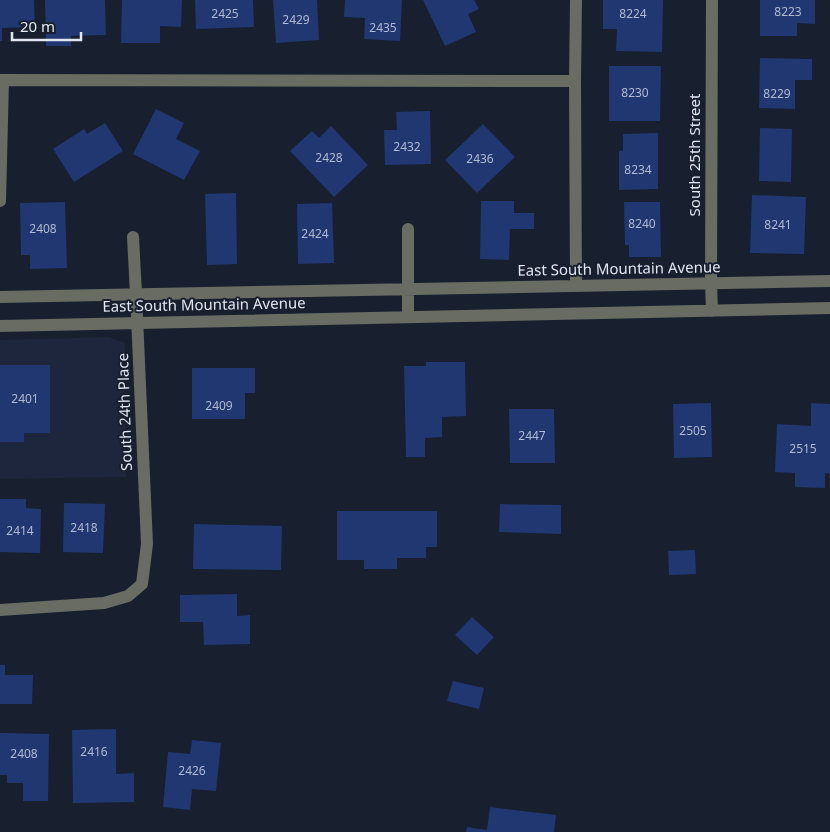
<svg xmlns="http://www.w3.org/2000/svg" width="830" height="832" font-family="'Noto Sans',sans-serif">
	<style>
		.built { fill: #1d263c }
		.building { fill: #203771 }
		.lines { fill: none; stroke-linecap: round; stroke-linejoin: round }
		.minor { stroke: #686c63; stroke-width: 12 }
		.labels { text-anchor: middle; stroke-width: 4; stroke-linejoin: round; paint-order: stroke }
		.number-label { font-size: 12px; fill: #b1bad1 }
		.street-label { font-size: 15px; fill: #e1e6f1; stroke: #181f2f }
	</style>
	<rect width="100%" height="100%" fill="#181f2f"/>
	<path class="built" d="M108 337 125 343 126 477 0 479V340Z"/>
	<path class="building" d="M0 0H34L35 27 2 28V41H0Z
		M45 0H105L106 35 71 36V46H46Z
		M122 0H182L181 27 160 26V43H121Z
		M195 0H253L254 27 196 29Z
		M273 0H317L319 40 276 43Z
		M345 0H402L400 41 364 39 365 18 344 17Z
		M423 0H474L479 9 468 14 476 32 445 46Z
		M603 0H663L662 52 616 51 617 29H603Z
		M760 0H815V24L797 23V36H760Z
		M760 58 812 59V80H795V109L759 108Z
		M609 66H661L660 121H609Z
		M156 109 184 123 176 139 200 151 184 180 133 154Z
		M430 111 431 164 385 165 384 130H397L396 112Z
		M105 123 123 151 74 182 53 149 84 129 87 134Z
		M483 124 515 157 477 193 445 160Z
		M331 126 368 165 334 197 290 151 312 131 319 138Z
		M760 128 792 129 791 182 759 181Z
		M658 133V189L619 190V151H623V134Z
		M236 193 237 264 207 265 205 194Z
		M752 195 806 197 804 254 750 253Z
		M481 201H514V213H534V229H510L509 260 480 259Z
		M65 202 67 268 30 269V255H21L20 203Z
		M624 202H660L661 257H629V245H625Z
		M332 203 334 263 298 264 297 204Z
		M426 362H465L466 416 442 417V437L425 438V457H406L404 366H426Z
		M0 365H50V433H24V442H0Z
		M192 368H255V393H245V419H192Z
		M711 403 712 457 674 458 673 404Z
		M811 403 830 404V474L825 473V488L795 487V473L775 472 777 424 811 426Z
		M509 409H554L555 463H510Z
		M0 499H26V508L41 509 40 553 0 552Z
		M64 503 105 504 103 553 63 552Z
		M500 504 561 505V534L499 532Z
		M337 511H437V547H426V558H397V569H364V560H337Z
		M194 524 282 526 281 570 193 569Z
		M695 550 696 574 669 575 668 551Z
		M237 594V616L250 615V644L204 645 203 622H180V595Z
		M472 617 494 637 477 655 455 635Z
		M0 665H5V675H33L32 704H0Z
		M453 681 484 688 479 709 447 701Z
		M116 729V774L134 773V802L73 803 72 730Z
		M0 733 49 734 48 801H23V783H7V775H0Z
		M192 740 221 743 216 791 192 789 190 810 163 807 168 752 190 754Z
		M490 807 556 815 554 832H466L467 827 487 830Z"/>
	<g class="lines">
		<path class="minor" d="M576 0 575 81 576 286
			M0 80 575 81
			M0 201 3 80
			M408 229V317
			M0 297 830 281
			M712 311 711 283 712 0
			M0 326 830 308
			M0 610 104 603 128 596 142 584 147 544 136 294 133 237"/>
	</g>
	<g class="labels">
		<g class="number-label">
			<text x="788" y="16">8223</text>
			<text x="225" y="18">2425</text>
			<text x="633" y="18">8224</text>
			<text x="296" y="24">2429</text>
			<text x="383" y="32">2435</text>
			<text x="635" y="97">8230</text>
			<text x="777" y="98">8229</text>
			<text x="407" y="151">2432</text>
			<text x="329" y="162">2428</text>
			<text x="480" y="163">2436</text>
			<text x="638" y="174">8234</text>
			<text x="642" y="228">8240</text>
			<text x="778" y="229">8241</text>
			<text x="43" y="233">2408</text>
			<text x="315" y="238">2424</text>
			<text x="25" y="403">2401</text>
			<text x="219" y="410">2409</text>
			<text x="693" y="435">2505</text>
			<text x="532" y="440">2447</text>
			<text x="803" y="453">2515</text>
			<text x="84" y="532">2418</text>
			<text x="20" y="535">2414</text>
			<text x="94" y="756">2416</text>
			<text x="24" y="758">2408</text>
			<text x="192" y="775">2426</text>
		</g>
		<g class="street-label">
			<text transform="translate(695 155) rotate(-90)" y="5">South 25th Street</text>
			<text transform="translate(619 269) rotate(-1)" y="5">East South Mountain Avenue</text>
			<text transform="translate(204 305) rotate(-1)" y="5">East South Mountain Avenue</text>
			<text transform="translate(125 412) rotate(-92)" y="5">South 24th Place</text>
		</g>
	</g>
	<path d="M12 32v8h69v-8" fill="none" stroke="#e1e6f1" stroke-width="2.5"/>
	<text x="20" y="32" font-size="15" fill="#e1e6f1" stroke="#181f2f" stroke-width="4" paint-order="stroke">20 m</text>
</svg>
